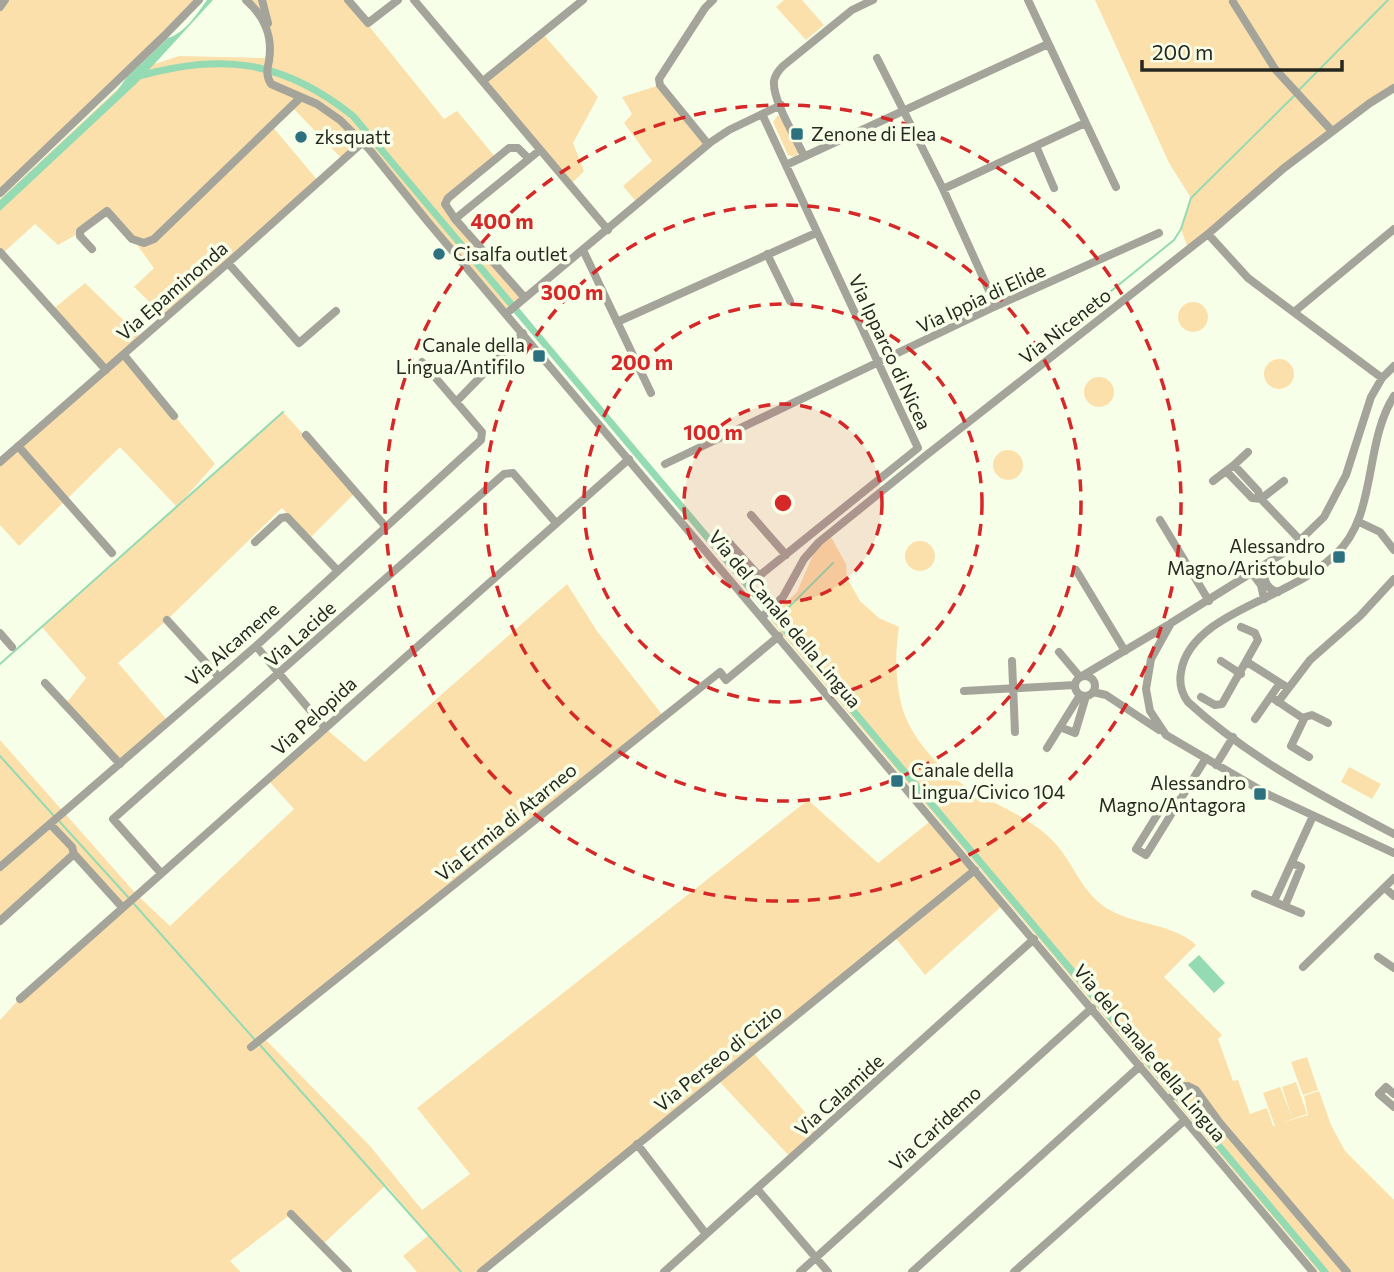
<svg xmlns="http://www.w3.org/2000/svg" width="1394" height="1272" font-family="Commissioner,sans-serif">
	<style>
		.green { fill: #fbe0ac }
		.water { fill: #94dab3 }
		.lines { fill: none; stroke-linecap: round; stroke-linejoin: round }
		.stream { stroke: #94dab3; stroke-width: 2 }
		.canal { stroke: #94dab3; stroke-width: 7 }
		.minor { stroke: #a5a49a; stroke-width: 8 }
		.ring { fill: none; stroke: #d62828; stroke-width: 3.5; stroke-dasharray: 12 9 }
		.poi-dot { fill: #2d7181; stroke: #f8ffe8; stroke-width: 2.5 }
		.labels { text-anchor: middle; stroke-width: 7; stroke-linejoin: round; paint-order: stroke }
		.poi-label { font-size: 19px; fill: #262820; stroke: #f8ffe8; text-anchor: start }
		.street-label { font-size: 19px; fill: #262820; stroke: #f8ffe8 }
		.centre { fill: #d62828; stroke: #f8ffe8; stroke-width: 3.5 }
		.ring-label { font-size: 21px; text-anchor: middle; font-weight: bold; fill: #d62828; stroke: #f8ffe8; stroke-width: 7; stroke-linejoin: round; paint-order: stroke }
	</style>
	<rect width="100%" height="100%" fill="#f8ffe8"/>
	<path class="green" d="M0 0H199L0 192Z
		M246 0H348L444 119 457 111 496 158 446 207 525 298 507 313 363 142 343 160 292 107 272 126 319 182 166 318 134 287 154 268 132 238 105 212 79 233 58 245 35 224 2 254 0 252V199L139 69 179 56 269 58 270 33Z
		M784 0H802L824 25 806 40 776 7Z
		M1095 0H1394V88L1370 103 1188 249 1181 229 1191 198 1169 163Z
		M542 33 598 97 573 143 584 171 570 185 483 81Z
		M660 85 708 144 638 204 623 186 652 161 624 123 632 114 622 97Z
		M778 115 783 117 799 153 794 157 788 155 773 122Z
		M85 283 142 338 124 355 215 464 183 500 283 412 356 492 309 539 282 508 167 620 118 663 168 721 120 764 65 705 86 678 42 627 176 506 120 447 19 546 0 525V462L105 371 52 310Z
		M1178 317a15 15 0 1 1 30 0a15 15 0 1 1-30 0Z
		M1264 374a15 15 0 1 1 30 0a15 15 0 1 1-30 0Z
		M1084 392a15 15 0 1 1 30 0a15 15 0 1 1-30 0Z
		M993 465a15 15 0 1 1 30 0a15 15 0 1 1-30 0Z
		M831 537 846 564 847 578 860 601 879 618 899 627C895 652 895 681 902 707 912 742 947 777 978 794 1003 808 1030 818 1051 839 1073 860 1080 892 1108 909 1135 925 1174 924 1196 945L1164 977 1222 1035 1218 1039 1233 1081 1238 1080 1250 1114 1267 1108 1273 1126H1275L1263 1093 1280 1087 1292 1117 1282 1087 1296 1082 1307 1114 1281 1123 1308 1115 1304 1096 1319 1091 1331 1125 1345 1151 1394 1200V1272H1319L771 621V616L797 592 815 550Z
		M905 556a15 15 0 1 1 30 0a15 15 0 1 1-30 0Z
		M567 584 597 631 664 717 263 1037 370 1146 422 1210 470 1174 417 1108 808 800 878 863 933 819 1004 904 925 975 894 936 752 1051 822 1132 792 1159 717 1079 481 1272H417L403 1256 429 1235 386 1185 322 1245 291 1214 230 1261 241 1272H0V1020L20 998 121 907 74 855 0 921V740L137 895 170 926 294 809 267 779 325 728 365 762Z
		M1349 767 1381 784 1372 799 1341 782Z
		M1307 1057 1318 1090 1303 1095 1291 1062Z"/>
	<path class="water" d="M207 0H213L136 84 0 211V200L117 91 127 77 168 38C185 33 197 14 207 0Z
		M1199 955 1225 983 1214 993 1188 965Z"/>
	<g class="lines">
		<path class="stream" d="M1298 91 1388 0
			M1058 334 1174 240 1181 229 1191 198 1294 96
			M776 620 833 563
			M0 664 283 412
			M0 756 55 817
			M59 821 128 897
			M134 904 256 1041
			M260 1045 461 1272"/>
		<path class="canal" d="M136 77C221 52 283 60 353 116L1325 1272"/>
		<path class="minor" d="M246 0C265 17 273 36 269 61 267 70 266 76 271 84L317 104 340 120 369 149 428 222 1313 1272
			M262 0 268 23
			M348 0 368 23 398 0
			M414 0 608 230
			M1028 0 1116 187
			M1233 2 1275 69 1332 131
			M0 7 5 0
			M877 58 943 189 996 306
			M483 81 583 0
			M708 144 660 85 659 79 705 8 713 0
			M1036 146 1054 188
			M804 156C796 138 772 100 774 81 775 75 778 71 783 66L852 10 873 0
			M528 158 518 148H509L448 198 445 204 455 219 540 150
			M786 165 1048 44
			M943 189 1085 123
			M0 193 164 36 199 0
			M455 219 525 298
			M1208 234 1248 278 1382 378
			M92 249 80 236V231L107 211 132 239 144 243 154 239 301 97
			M583 250 651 393
			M0 252 106 370
			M767 254 790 301
			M228 263 299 343 336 311
			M1294 312 1394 229
			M507 313 711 142 729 130 781 105
			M617 322 816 233
			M124 355 174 416
			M1394 366 1382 378 1371 397 1346 475 1324 517 1293 547 1171 623 1151 659 1146 689 1150 711 1166 735 1267 794 1394 853
			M1394 396C1363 445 1378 516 1335 555 1322 567 1307 577 1291 585 1255 605 1188 625 1181 672 1179 683 1182 694 1188 702 1248 757 1323 797 1394 834
			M456 402 523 333
			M306 435 386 527
			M18 446 112 553
			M0 462 228 263 363 142
			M665 464 996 306 1159 233
			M1234 465 1248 452
			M1213 481 1226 471
			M1284 481 1261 499 1252 498 1226 471 1234 465 1258 491 1261 499 1301 541
			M751 515 786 555
			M1160 520 1209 601
			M1359 522 1380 532 1394 550
			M725 538 759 576 918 448 762 114
			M255 542 281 518 287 517 338 571
			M1264 566C1263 577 1265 589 1278 592
			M1076 570 1125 651
			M1252 573 1261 585 1264 599
			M763 616 783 597 804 559 819 542 924 457 1208 234 1284 168 1370 103 1394 88
			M167 620 218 676
			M0 633 12 647
			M256 646 325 728
			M1059 652 1080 677
			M1012 661 1015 732
			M1221 661 1241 674
			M1247 662 1288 688
			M1075 686a10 10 0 1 1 20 0a10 10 0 1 1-20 0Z
			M1082 676 1168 625
			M45 683 120 764
			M964 691 1075 685
			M1093 692 1106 695 1159 730
			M1201 697 1215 705 1222 704 1258 640 1255 633 1241 627
			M1274 699 1304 719
			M1278 702 1310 660 1360 616 1394 579
			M1255 719 1280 683
			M1060 727 1075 733 1086 696
			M1047 748 1080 695
			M1309 757 1291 746 1305 717 1312 715 1328 723
			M1216 765 1233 737
			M1179 801 1167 799 1136 849 1146 855 1206 758
			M51 825 72 847 74 854 122 907
			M0 867 256 646 481 440 482 432 422 362
			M161 873 113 819 504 474 513 473 556 523
			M1385 888 1394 896
			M1255 894 1301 913
			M1274 901 1313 816
			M1285 906 1301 867 1292 863
			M0 921 74 854
			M1378 957 1394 968
			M1303 967 1394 878
			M20 999 629 459
			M251 1047 720 672 726 680 779 636
			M1394 1094 1386 1087 1379 1094 1394 1107
			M1168 1100 1185 1086H1188L1196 1090 1220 1123 1347 1272
			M637 1144 706 1234
			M758 1190 828 1272
			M291 1214 348 1272
			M481 1272 975 870
			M664 1272 1034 939
			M800 1272 1092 1008
			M912 1272 1140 1066
			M1014 1272 1185 1120"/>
	</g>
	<circle cx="783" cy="503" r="99" fill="#d62828" fill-opacity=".12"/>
	<g class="ring">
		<circle cx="783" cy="503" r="99"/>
		<circle cx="783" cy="503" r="199"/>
		<circle cx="783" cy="503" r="298"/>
		<circle cx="783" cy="503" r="398"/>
	</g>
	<g class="poi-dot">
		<rect x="790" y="127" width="14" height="14" rx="3.5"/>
		<circle cx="301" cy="137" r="7"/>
		<circle cx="439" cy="254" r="7"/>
		<rect x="532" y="349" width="14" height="14" rx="3.5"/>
		<rect x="1332" y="550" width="14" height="14" rx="3.5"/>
		<rect x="890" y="774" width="14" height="14" rx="3.5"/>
		<rect x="1253" y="787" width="14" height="14" rx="3.5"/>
	</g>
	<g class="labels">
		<g class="poi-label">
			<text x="811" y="141">Zenone di Elea</text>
			<text x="315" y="144">zksquatt</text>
			<text x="453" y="261">Cisalfa outlet</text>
			<text x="525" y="352" text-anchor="end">Canale della<tspan x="525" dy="22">Lingua/Antifilo</tspan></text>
			<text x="1325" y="553" text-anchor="end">Alessandro<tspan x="1325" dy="22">Magno/Aristobulo</tspan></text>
			<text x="911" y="777">Canale della<tspan x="911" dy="22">Lingua/Civico 104</tspan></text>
			<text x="1246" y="790" text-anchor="end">Alessandro<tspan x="1246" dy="22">Magno/Antagora</tspan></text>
		</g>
		<g class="street-label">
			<text transform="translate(172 291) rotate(-41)" y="7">Via Epaminonda</text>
			<text transform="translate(981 298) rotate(-25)" y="7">Via Ippia di Elide</text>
			<text transform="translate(1065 326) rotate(-38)" y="7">Via Niceneto</text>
			<text transform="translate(890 352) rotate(65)" y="7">Via Ipparco di Nicea</text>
			<text transform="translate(785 619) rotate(50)" y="7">Via del Canale della Lingua</text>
			<text transform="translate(300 634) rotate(-42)" y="7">Via Lacide</text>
			<text transform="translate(232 644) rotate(-41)" y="7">Via Alcamene</text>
			<text transform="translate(314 716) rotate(-42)" y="7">Via Pelopida</text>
			<text transform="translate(506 822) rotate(-39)" y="7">Via Ermia di Atarneo</text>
			<text transform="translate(1150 1053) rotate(50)" y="7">Via del Canale della Lingua</text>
			<text transform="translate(718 1058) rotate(-39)" y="7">Via Perseo di Cizio</text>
			<text transform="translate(839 1095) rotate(-42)" y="7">Via Calamide</text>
			<text transform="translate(935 1128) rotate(-42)" y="7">Via Caridemo</text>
		</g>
	</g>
	<circle cx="783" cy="503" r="10" class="centre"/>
	<g class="ring-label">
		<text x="502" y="229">400 m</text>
		<text x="572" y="300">300 m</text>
		<text x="642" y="370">200 m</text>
		<text x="713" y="440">100 m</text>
	</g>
	<path d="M1142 60v10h200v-10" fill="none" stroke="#262820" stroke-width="3.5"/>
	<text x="1152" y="60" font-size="21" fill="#262820" stroke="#f8ffe8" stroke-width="5" paint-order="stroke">200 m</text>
</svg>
